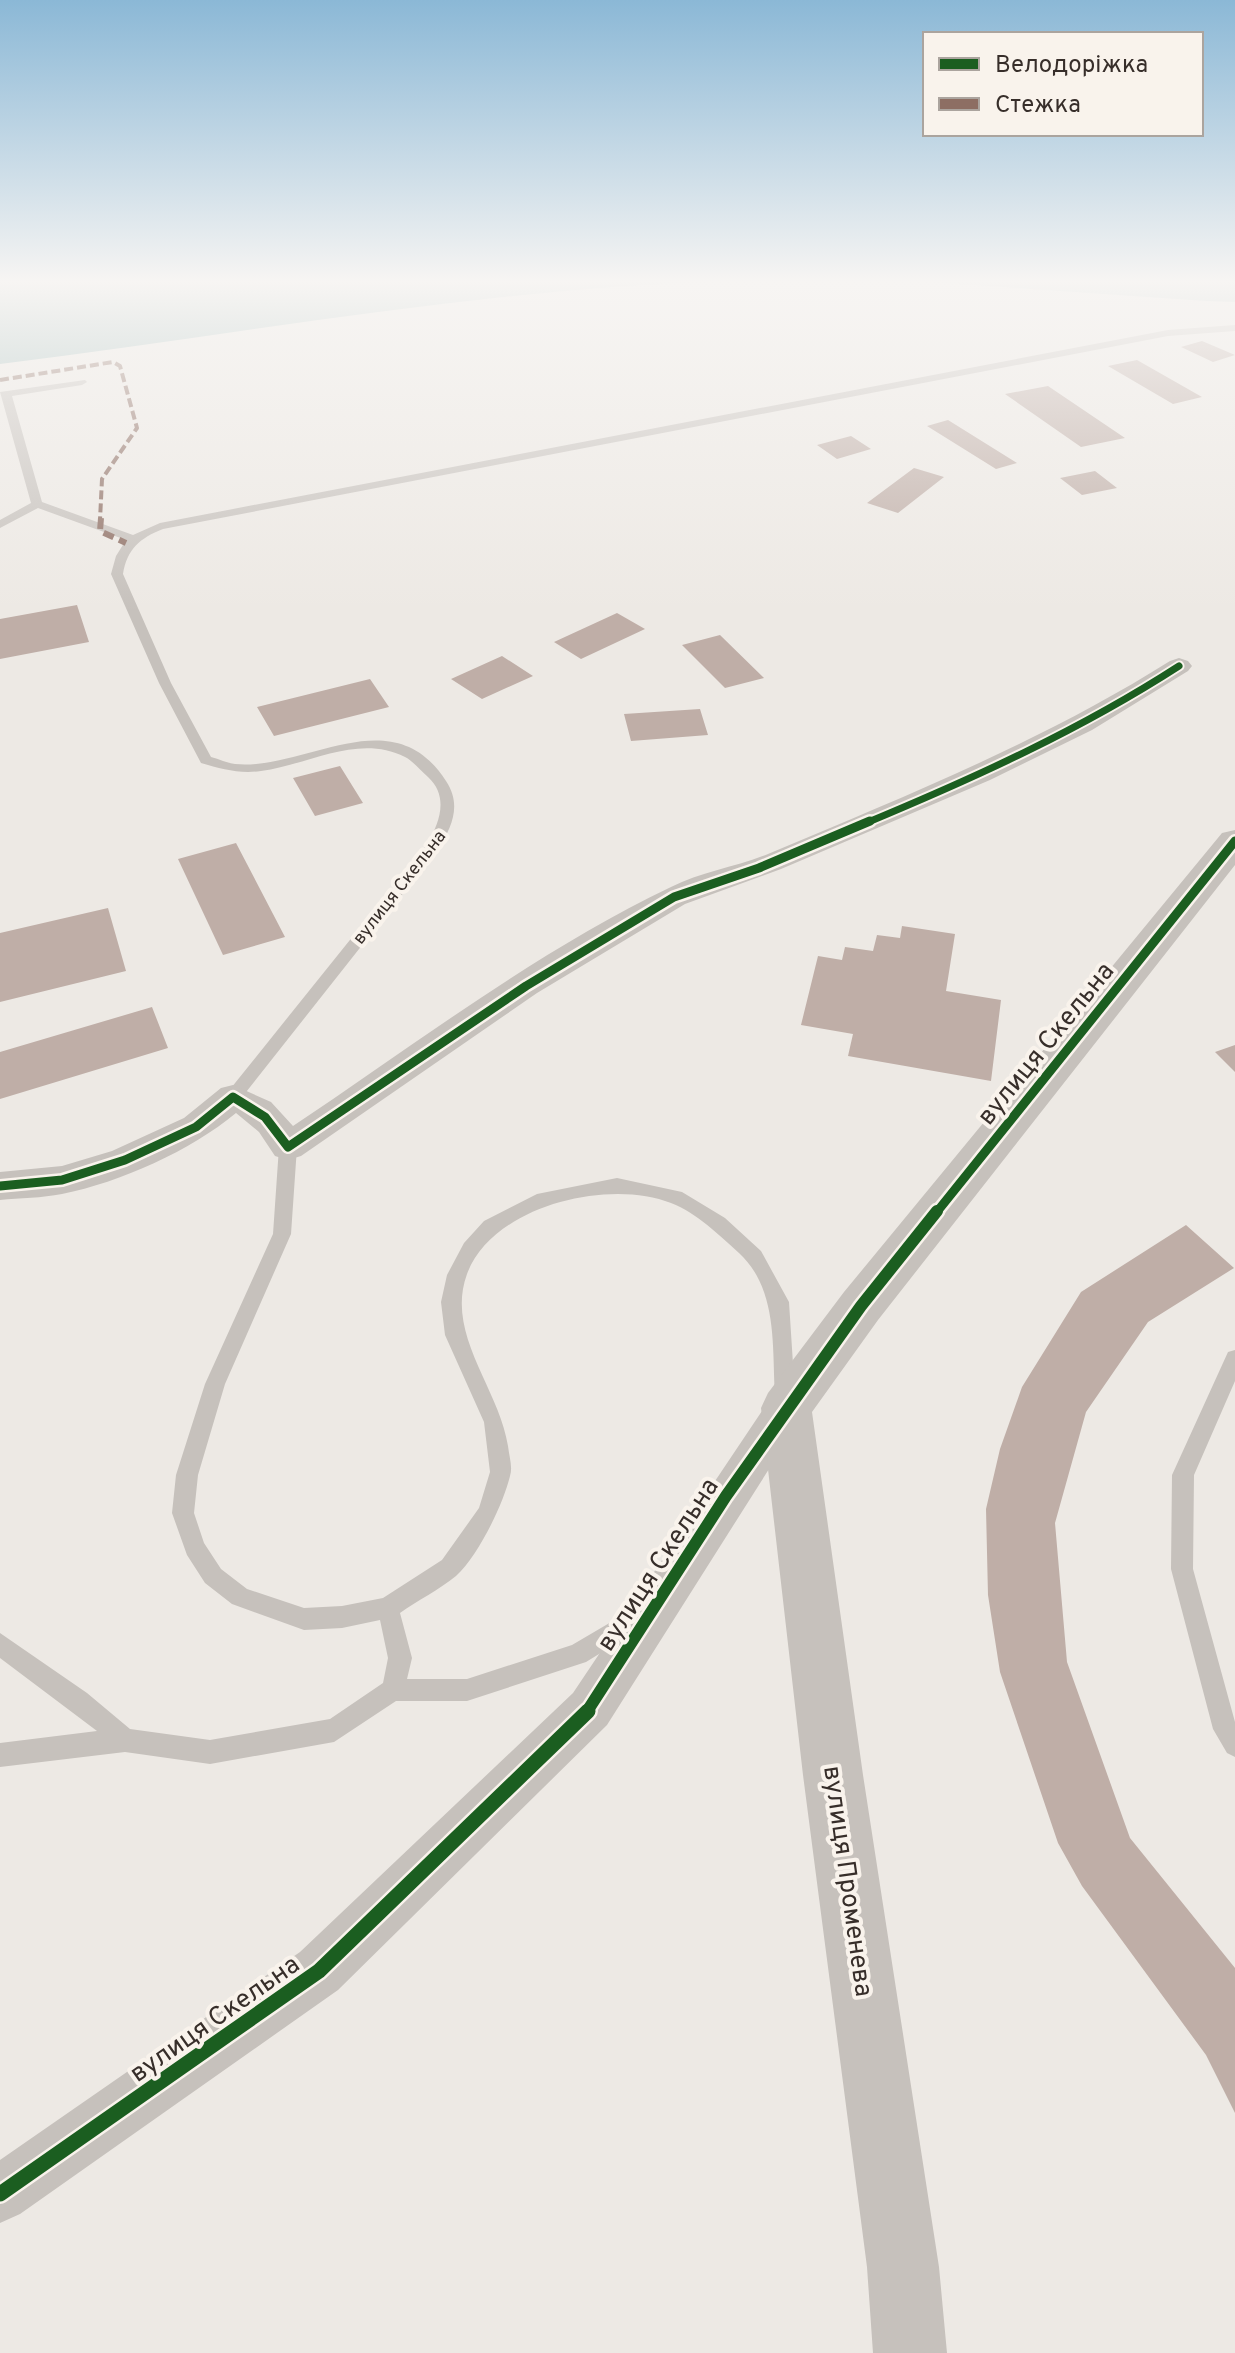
<svg xmlns="http://www.w3.org/2000/svg" width="1235" height="2353" font-family="Overpass,sans-serif">
	<style>
		.water { fill: #a1bdbc }
		.building { fill: #bfaea7 }
		.lines { fill: none; stroke-linecap: round; stroke-linejoin: round }
		.service { fill: #c6c1bc; fill-rule: evenodd }
		.minor { fill: #c6c1bc; fill-rule: evenodd }
		.tertiary { fill: #c6c1bc; fill-rule: evenodd }
		.quiet-far1 { stroke: #8d6e63; stroke-width: 4; stroke-dasharray: 9 4; stroke-linecap: butt }
		.quiet { stroke: #8d6e63; stroke-width: 6; stroke-dasharray: 11 6; stroke-linecap: butt }
		.cycleway-far3-casing { stroke: #f9f3ec; stroke-width: 11 }
		.cycleway-far2-casing { stroke: #f9f3ec; stroke-width: 14 }
		.cycleway-far1-casing { stroke: #f9f3ec; stroke-width: 17 }
		.cycleway-casing { stroke: #f9f3ec; stroke-width: 20 }
		.cycleway-far3 { stroke: #1b5e20; stroke-width: 7 }
		.cycleway-far2 { stroke: #1b5e20; stroke-width: 9 }
		.cycleway-far1 { stroke: #1b5e20; stroke-width: 12 }
		.cycleway { stroke: #1b5e20; stroke-width: 15 }
		.labels { text-anchor: middle; stroke-width: 8; stroke-linejoin: round; paint-order: stroke }
		.far-street-label { font-size: 18px; fill: #372e2a; stroke: #f9f3ec }
		.near-street-label { font-size: 26px; fill: #372e2a; stroke: #f9f3ec }
	</style>
	<rect width="100%" height="100%" fill="#ede9e4"/>
	<path class="water" d="M0 282H703C467 291 235 335 0 364Z
		M930 282H1235V302L1206 301Z"/>
	<path class="building" d="M1202 341 1235 355 1213 362 1181 347Z
		M1137 360 1202 397 1173 404 1108 366Z
		M1048 386 1125 438 1081 447 1005 394Z
		M948 420 1017 463 996 469 927 426Z
		M851 436 871 449 837 459 817 445Z
		M914 468 944 477 898 513 867 503Z
		M1095 471 1117 488 1082 495 1060 478Z
		M77 605 89 642 0 659V619Z
		M617 613 645 629 581 659 554 642Z
		M720 635 764 678 725 688 682 645Z
		M502 656 533 676 482 699 451 679Z
		M370 679 389 707 274 736 257 707Z
		M700 709 708 735 631 741 624 714Z
		M340 766 363 803 315 816 293 778Z
		M236 843 285 937 223 955 178 859Z
		M108 908 126 971 0 1002V933Z
		M902 926 955 934 946 991 1001 1000 991 1081 848 1056 853 1034 801 1025 818 956 842 960 845 947 873 951 877 935 900 938Z
		M152 1007 168 1048 0 1099V1052Z
		M1235 1045V1072L1215 1052Z
		M1186 1225 1234 1268 1148 1322 1086 1412 1055 1523 1067 1662 1130 1838 1235 1968V2113L1206 2055 1082 1886 1058 1843 1000 1672 988 1595 986 1509 1000 1449 1022 1387 1081 1292Z"/>
	<g class="lines">
		<path class="service" d="M1235 325V331L1168 336 163 529C140 538 127 549 123 574L171 683 211 757C219 759 227 763 235 764 306 771 392 697 446 781 462 805 452 827 438 849L239 1101H227L224 1097 227 1093 427 844C440 823 449 796 428 777 421 771 413 761 405 757 358 733 308 765 261 771 239 774 222 769 201 763L159 683 111 574 116 556 126 540 38 508 0 528V520L31 503 0 392 85 380 87 382 82 385 12 396 42 502 133 535 160 523 1168 330Z
			M288 1140 297 1147 291 1234 225 1384 198 1475 194 1513 204 1543 221 1569 247 1589 304 1608 342 1606 383 1598 442 1560 479 1508 490 1472 484 1422 445 1335 441 1302 447 1275 464 1243 484 1221 537 1194 617 1178 682 1192 725 1218 761 1251 789 1302 795 1395 792 1401 785 1404 778 1401 775 1395C772 1346 778 1289 739 1253 719 1235 697 1213 671 1203 608 1178 492 1206 467 1274 445 1334 499 1388 508 1446 509 1456 513 1467 510 1476 503 1505 478 1556 456 1576 439 1590 418 1600 400 1613L412 1658 407 1679H467L572 1645 635 1608 643 1611 646 1619 643 1627 586 1662 467 1701H396L334 1742 210 1764 125 1752 0 1767V1743L97 1731 0 1658V1633L87 1693 130 1729 210 1740 330 1719 383 1683 388 1658 380 1620 342 1628 304 1630 232 1604 205 1583 187 1555 172 1513 176 1475 205 1384 273 1234 279 1147Z
			M1235 1350V1381L1194 1475 1193 1569 1235 1722V1757L1227 1753 1213 1729 1171 1569 1172 1475 1228 1352Z"/>
		<path class="minor" d="M1179 658 1188 661 1192 666 1188 671 1092 730 990 780 781 869 685 904 537 993 301 1156 288 1160 275 1156 259 1132 236 1113C190 1151 121 1182 62 1194 42 1198 20 1198 0 1200V1172L62 1166 112 1151 184 1118 221 1088 233 1085 271 1102 293 1126C416 1044 537 951 671 887 701 872 736 867 768 854 906 796 1043 741 1170 661Z
			M786 1391 800 1396 806 1408 800 1420 607 1725 338 1990 20 2214 0 2223V2160L300 1952 573 1693 772 1396Z"/>
		<path class="tertiary" d="M1235 830V865L878 1320 812 1412 863 1775 939 2267 947 2353H873L867 2267 803 1775 761 1408 768 1393 844 1292 1222 833Z"/>
		<path class="quiet-far1" d="M0 380 113 362 120 366 137 428 102 479 100 520"/>
		<path class="quiet" d="M101 518 100 531 126 543"/>
		<g class="cycleway-far3-casing">
			<path id="cycleway-far3" d="M866 823C974 778 1080 730 1179 666"/>
		</g>
		<g class="cycleway-far2-casing">
			<path id="cycleway-far2" d="M0 1186 62 1180 125 1160 196 1127 233 1097 265 1117 288 1147 526 986 674 897 759 868 870 821
				M936 1213 1235 841"/>
		</g>
		<g class="cycleway-far1-casing">
			<path id="cycleway-far1" d="M586 1713 726 1496 861 1306 937 1211"/>
		</g>
		<g class="cycleway-casing">
			<path id="cycleway" d="M0 2194 319 1971 588 1711"/>
		</g>
		<use href="#cycleway-far3" class="cycleway-far3"/>
		<use href="#cycleway-far2" class="cycleway-far2"/>
		<use href="#cycleway-far1" class="cycleway-far1"/>
		<use href="#cycleway" class="cycleway"/>
	</g>
	<linearGradient id="sky" x2="0" y2="1"><stop stop-color="#8bb8d6"/><stop offset="0.46" stop-color="#f7f5f3"/><stop offset="1" stop-color="#f7f5f3" stop-opacity="0"/></linearGradient>
	<rect width="1235" height="612" fill="url(#sky)"/>
	<g class="labels">
		<g class="far-street-label">
			<text transform="translate(399 887) rotate(-52)" y="6">вулиця Скельна</text>
		</g>
		<g class="near-street-label">
			<text transform="translate(1045 1043) rotate(-51)" y="9">вулиця Скельна</text>
			<text transform="translate(657 1564) rotate(-57)" y="9">вулиця Скельна</text>
			<text transform="translate(849 1881) rotate(82)" y="9">вулиця Променева</text>
			<text transform="translate(214 2018) rotate(-35)" y="9">вулиця Скельна</text>
		</g>
	</g>
	<rect x="923" y="32" width="280" height="104" fill="#f9f3ec" stroke="#aba49e" stroke-width="2"/>
	<rect x="939" y="58" width="40" height="12" fill="#1b5e20" stroke="#aba49e" stroke-width="2"/>
	<text x="995" y="72" font-size="24" fill="#372e2a">Велодоріжка</text>
	<rect x="939" y="98" width="40" height="12" fill="#8d6e63" stroke="#aba49e" stroke-width="2"/>
	<text x="995" y="112" font-size="24" fill="#372e2a">Стежка</text>
</svg>
